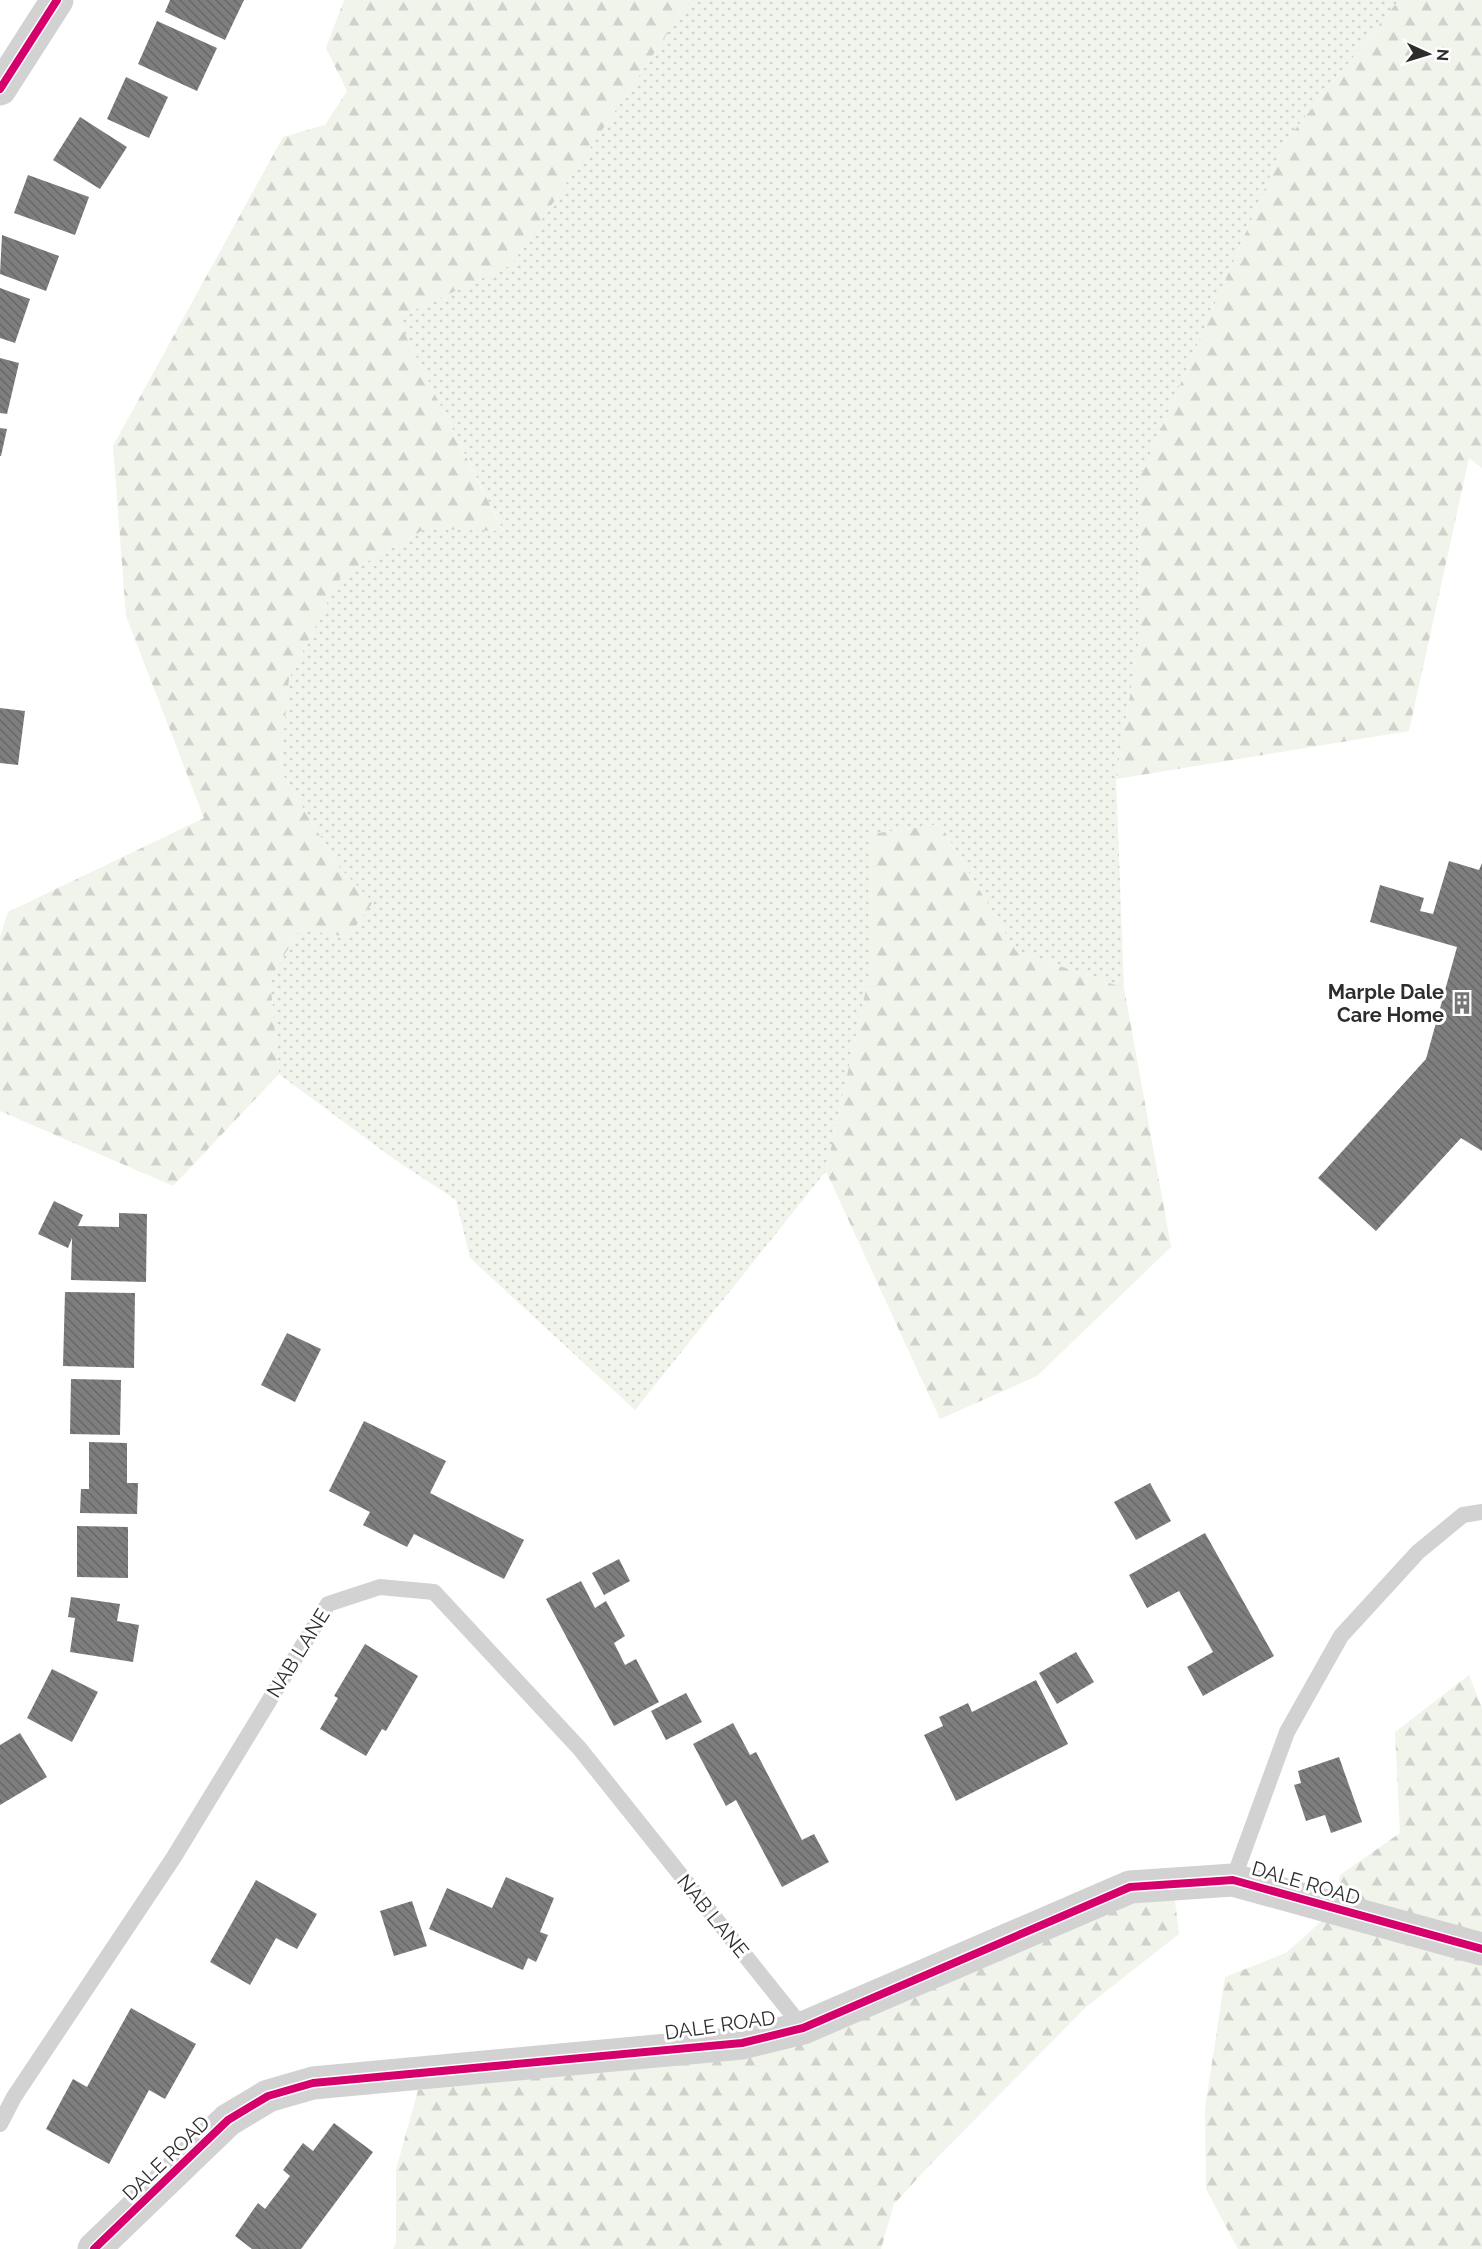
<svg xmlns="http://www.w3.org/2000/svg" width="1482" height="2249" font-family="Raleway,sans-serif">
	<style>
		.grass { fill: url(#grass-dots) }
		.forest { fill: url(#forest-firs) }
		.building { fill: url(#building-back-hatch) }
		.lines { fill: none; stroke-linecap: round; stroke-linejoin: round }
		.lane { stroke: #d2d2d2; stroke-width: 16 }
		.street { stroke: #d2d2d2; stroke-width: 33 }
		.cycleway-casing { stroke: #fff; stroke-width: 11 }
		.cycleway { stroke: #d6006c; stroke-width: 8 }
		.labels { text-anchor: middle; stroke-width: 6; stroke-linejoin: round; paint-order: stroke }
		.poi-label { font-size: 20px; font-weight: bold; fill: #2d2d2d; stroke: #fff; text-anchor: end }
		.street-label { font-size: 20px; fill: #2d2d2d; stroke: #fff }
	</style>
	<defs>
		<pattern id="grass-dots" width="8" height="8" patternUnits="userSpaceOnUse" patternTransform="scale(1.5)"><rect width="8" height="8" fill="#f0f4eb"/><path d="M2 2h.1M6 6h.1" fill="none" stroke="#ced2ca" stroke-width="1.8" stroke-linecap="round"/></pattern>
		<pattern id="forest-firs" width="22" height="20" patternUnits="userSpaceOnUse" patternTransform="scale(1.5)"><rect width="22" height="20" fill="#f0f4eb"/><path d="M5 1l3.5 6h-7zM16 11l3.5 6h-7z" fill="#ced2ca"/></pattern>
		<pattern id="building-back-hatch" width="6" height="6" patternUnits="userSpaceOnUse" patternTransform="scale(1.5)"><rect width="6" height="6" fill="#7e7e7e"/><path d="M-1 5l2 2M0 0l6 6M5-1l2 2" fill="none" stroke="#686868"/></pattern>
	</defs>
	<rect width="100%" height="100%" fill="#fff"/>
	<path class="grass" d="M690 0H1399L1285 142 1138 482 1139 642 1116 779 1124 988 1016 951 940 824 871 834 872 962 826 1171 635 1410 470 1258 456 1200 394 1159 279 1074 270 979 300 929 348 937 372 903 339 867 280 770 289 679 340 577 425 529 503 530 397 318 511 265Z"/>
	<path class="forest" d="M344 0H690L511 265 397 318 503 531 425 529 340 577 289 679 280 770 339 867 373 902 348 937 300 929 270 979 279 1074 173 1186 0 1111V937L8 912 204 818 126 616 113 446 283 137 325 125 347 91 326 48Z
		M1399 0H1482V468L1469 458 1409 731 1116 779 1139 642 1138 482 1285 142Z
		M940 824 1016 951 1124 988 1171 1247 1037 1376 940 1419 826 1171 872 962 871 834Z
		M1469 1675 1482 1708V2249H1238L1206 2189 1205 2109 1225 1977 1286 1953 1336 1908 1340 1875 1400 1833 1395 1732Z
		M1173 1884 1179 1934 1086 2007 926 2169 894 2204 881 2249H393L396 2242V2170L418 2090 742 2043Z"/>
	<path class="building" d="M170 0H244L225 40 165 12Z
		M157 21 217 48 197 91 138 64Z
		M126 77 168 97 149 138 107 119Z
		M80 117 127 147 100 189 53 160Z
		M28 175 89 197 75 235 14 213Z
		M2 235 59 256 46 291 0 274Z
		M0 288 30 299 15 343 0 338Z
		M0 358 19 363 7 414 0 413Z
		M0 428 7 429 1 456H0Z
		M0 708 25 711 18 765 0 763Z
		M1449 861 1479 870 1482 863V1151L1461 1138 1376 1231 1318 1178 1426 1059 1457 947 1370 922 1380 885 1424 898 1420 911 1433 914Z
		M54 1201 83 1215 78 1226 119 1227V1213L147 1214 146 1282 71 1280 72 1238 68 1248 38 1234Z
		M65 1292 135 1293 134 1368 63 1366Z
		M287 1333 321 1349 295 1402 261 1385Z
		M71 1379 121 1380 120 1435 70 1434Z
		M364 1421 446 1461 430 1493 524 1540 504 1579 414 1534 407 1547 363 1525 370 1512 329 1491Z
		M89 1442 127 1443V1483H138L137 1514 80 1513 81 1489H89Z
		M1150 1483 1171 1521 1136 1540 1114 1502Z
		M77 1526 128 1527V1578L77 1577Z
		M1205 1533 1274 1656 1203 1696 1187 1667 1213 1652 1179 1591 1147 1608 1129 1575Z
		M619 1559 630 1581 604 1595 592 1573Z
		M581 1581 595 1608 606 1601 625 1636 614 1643 625 1665 636 1659 659 1702 614 1726 546 1599Z
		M71 1597 120 1604 117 1621 139 1625 133 1662 70 1652 75 1618 68 1617Z
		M365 1644 418 1676 386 1731 382 1729 366 1756 320 1729 338 1698 334 1696Z
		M1076 1652 1094 1682 1057 1704 1039 1673Z
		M52 1669 98 1692 72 1742 27 1718Z
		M1036 1680 1068 1744 956 1801 924 1735 943 1726 939 1717 968 1703 972 1712Z
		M686 1693 702 1722 666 1740 651 1711Z
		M733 1723 750 1755 756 1752 802 1840 814 1834 829 1862 782 1887 736 1800 726 1806 693 1744Z
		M20 1733 47 1777 0 1805V1745Z
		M1339 1757 1362 1822 1331 1833 1325 1815 1306 1821 1294 1785 1301 1783 1298 1771Z
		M506 1877 554 1898 540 1932 548 1935 536 1962 528 1958 523 1970 429 1929 447 1888 492 1908Z
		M256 1880 317 1914 297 1949 276 1938 250 1985 210 1962Z
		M412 1901 427 1946 394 1956 380 1911Z
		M131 2008 196 2044 165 2099 149 2090 109 2164 46 2129 73 2079 87 2087Z
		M334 2123 373 2152 301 2249H252L235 2236 258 2203 265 2209 290 2176 283 2170 303 2143 313 2151Z"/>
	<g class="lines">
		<path class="lane" d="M1233 1880 1287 1732 1341 1636 1418 1552 1463 1515 1482 1512
			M0 2124 14 2097 174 1857 328 1604 380 1587 434 1592 580 1749 803 2028"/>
		<path class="street" d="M0 89 57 0
			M94 2249 228 2120 268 2096 313 2083 742 2043 803 2028 1130 1887 1233 1880 1482 1949"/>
		<g class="cycleway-casing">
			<path id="cycleway" d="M0 89 57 0
				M94 2249 228 2120 268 2096 313 2083 742 2043 803 2028 1130 1887 1233 1880 1482 1949"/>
		</g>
		<use href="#cycleway" class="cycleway"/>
	</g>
	<defs>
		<g id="building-bare" transform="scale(1.8)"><path d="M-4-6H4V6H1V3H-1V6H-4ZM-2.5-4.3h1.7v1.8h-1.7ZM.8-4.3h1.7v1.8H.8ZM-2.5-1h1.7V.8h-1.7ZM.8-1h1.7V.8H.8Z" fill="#767676" stroke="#fff" stroke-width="2.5" paint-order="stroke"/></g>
	</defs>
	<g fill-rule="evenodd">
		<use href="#building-bare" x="1462" y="1003"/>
	</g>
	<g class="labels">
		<g class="poi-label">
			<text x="1444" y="999">Marple Dale<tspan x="1444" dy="23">Care Home</tspan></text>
		</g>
		<g class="street-label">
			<text transform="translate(298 1653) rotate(-58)" y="7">NAB LANE</text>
			<text transform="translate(1306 1883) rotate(16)" y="7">DALE ROAD</text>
			<text transform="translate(713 1916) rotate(51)" y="7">NAB LANE</text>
			<text transform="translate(720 2025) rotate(-8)" y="7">DALE ROAD</text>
			<text transform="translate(166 2158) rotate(-44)" y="7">DALE ROAD</text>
		</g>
	</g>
	<g transform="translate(1428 54) rotate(94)" stroke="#ffffff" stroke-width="4.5" paint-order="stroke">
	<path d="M0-4.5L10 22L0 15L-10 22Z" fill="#2d2d2d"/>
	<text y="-9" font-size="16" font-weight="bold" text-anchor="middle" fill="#2d2d2d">N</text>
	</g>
</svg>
